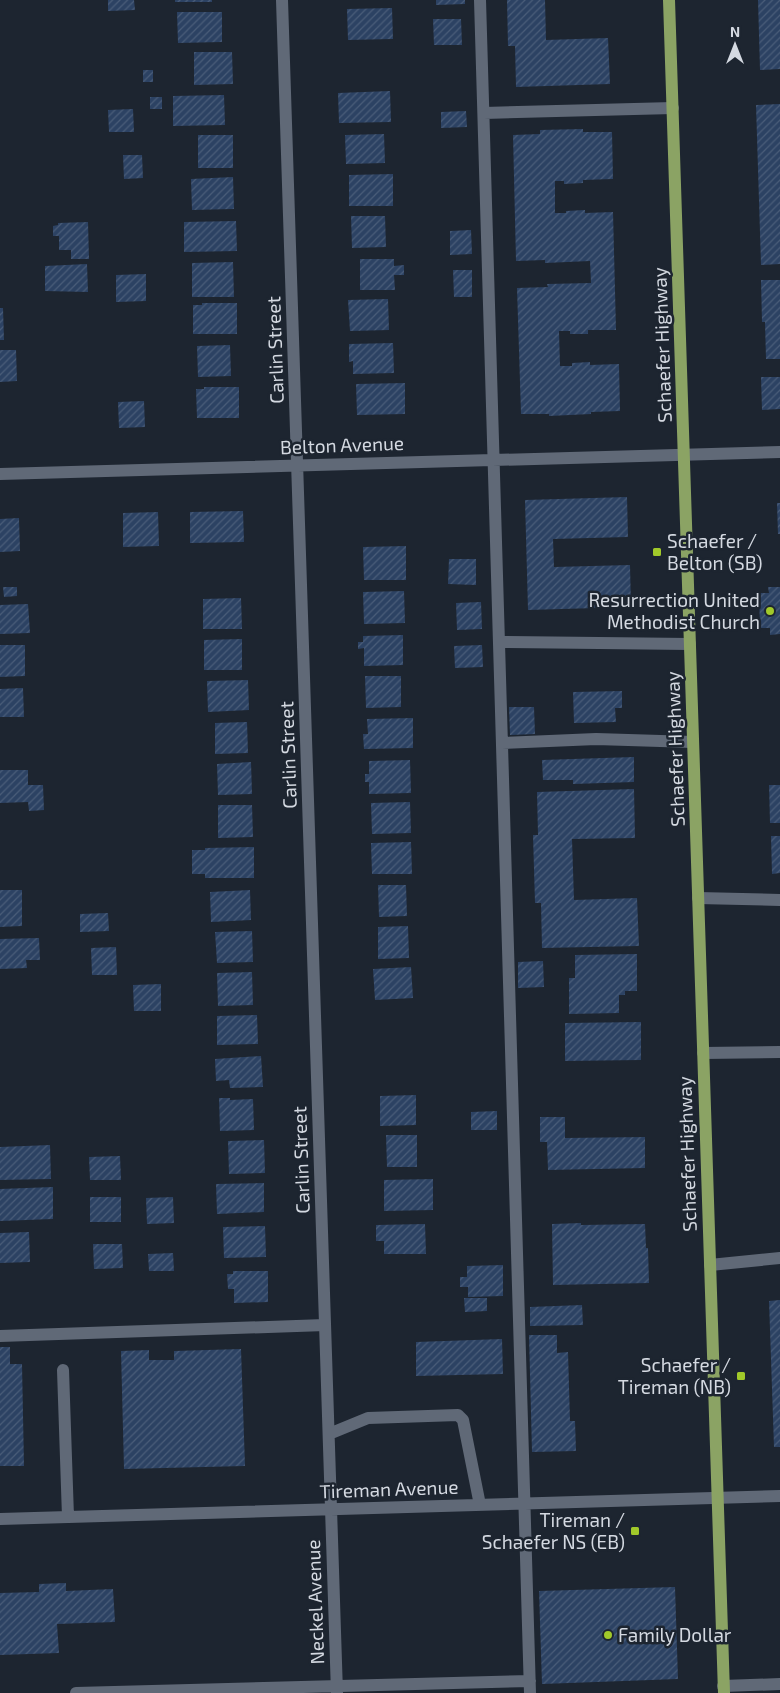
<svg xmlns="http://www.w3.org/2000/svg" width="780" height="1693" font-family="'Exo 2',sans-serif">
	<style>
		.building { fill: url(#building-hatch) }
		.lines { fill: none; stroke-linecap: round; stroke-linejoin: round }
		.minor { stroke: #606977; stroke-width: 12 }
		.major { stroke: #8ba364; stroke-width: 12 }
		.poi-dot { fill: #a1c92a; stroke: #1d2530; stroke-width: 2 }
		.labels { text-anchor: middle; stroke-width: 5; stroke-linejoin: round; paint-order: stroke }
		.street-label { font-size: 19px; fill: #d4d9e1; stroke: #1d2530 }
		.poi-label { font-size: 19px; fill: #d4d9e1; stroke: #1d2530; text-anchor: end }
	</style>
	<defs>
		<pattern id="building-hatch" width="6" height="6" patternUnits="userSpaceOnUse" patternTransform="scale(1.25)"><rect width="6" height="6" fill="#2c4263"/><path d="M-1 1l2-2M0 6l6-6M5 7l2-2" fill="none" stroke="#4a5d79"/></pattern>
	</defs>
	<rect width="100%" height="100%" fill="#1d2530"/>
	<path class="building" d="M108 0H134L135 10 108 11Z
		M175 0H212V2H175Z
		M436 0H465V4L436 5Z
		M507 0H545L546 40 608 38 610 84 516 87 515 46H508Z
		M758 0H780V69L760 70Z
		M392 8 393 39 348 40 347 9Z
		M177 12H222V42L178 43Z
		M433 19H461L462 45H434Z
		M194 52H232L233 84 194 85Z
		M143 70H153V82H143Z
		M390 91 391 122 339 123 338 93Z
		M224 95 225 125 173 126V96Z
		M150 97H162V109H150Z
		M780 104V264L761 265 756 105Z
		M133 109 134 132H109L108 110Z
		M466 111 467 127 441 128V112Z
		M583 129V132H612L613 179 583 180V183L564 184V181H555V213H566V211L585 210V213L613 212 616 330H588V334H570V331H559L560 366H572V363L590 362V365L619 364 620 411 591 412V414L549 416V414H521L517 288 548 287 547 284 591 283 590 261 545 263V260L516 261 513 135 540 134V130Z
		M384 134 385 163 346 164 345 135Z
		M198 135H233V168H198Z
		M123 155H142L143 178 124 179Z
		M393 174V206H349V175Z
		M233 177 234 209 192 210 191 179Z
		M351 216H385L386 247 352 248Z
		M236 221 237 251 184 252V222Z
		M88 222 89 259H71V250H59V236H53V226L58 225V223Z
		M471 230 472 254 450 255V231Z
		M360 259H394V266L404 265V275H394L395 290H360Z
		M233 262 234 297H192V263Z
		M87 264 88 292 45 291V266Z
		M453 270H472V297H454Z
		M146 274V301L116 302V275Z
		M761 280H780V359H766L765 322H762Z
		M388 299 389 330 350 331 348 300Z
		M202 303H237V334H193V305H202Z
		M0 308H3L4 340H0Z
		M393 343 394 373 353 374V361L349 362V344Z
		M230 345 231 376 198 377 197 346Z
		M0 350H16L17 381 0 382Z
		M761 377H780V409L762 410Z
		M405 383V414L357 415 356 384Z
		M204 387H239V418H197L196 389H204Z
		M144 401 145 427 119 428 118 402Z
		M627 497 628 537 553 539 554 567 630 565 631 607 528 610 525 500Z
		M777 503H780V534H778Z
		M243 511 244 542 190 543V512Z
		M158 512 159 546 123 547V513Z
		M19 518 20 551 0 552V519Z
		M406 546V580H364L363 547Z
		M449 559H476V585L448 584Z
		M3 587H17V596L4 597Z
		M768 587H780V634L770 635V628H760L759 593H769Z
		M404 591 405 623 364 624 363 592Z
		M241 598 242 629H203V599Z
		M481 602 482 629 457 630 456 603Z
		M28 604 30 633 0 634V605Z
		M403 635V665L364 666V648L358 649V642H363V636Z
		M242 639V670H204V640Z
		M0 645H25V676L0 677Z
		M482 645 483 667 455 668 454 646Z
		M365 676H401V707L366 708Z
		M248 680 249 710 208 712 207 681Z
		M23 688 24 717H0V689Z
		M622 691V708H615L616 722 574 723 573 692Z
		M509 707H534L535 734 510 735Z
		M413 718V748L364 749 363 734H368L367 719Z
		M247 722 248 753 215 754V723Z
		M634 757V782L573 784V780H543L542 760Z
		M410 760 411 793 369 794V782H365V774H369V761Z
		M251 762 252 794 218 795 217 764Z
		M0 770H28V785H43L44 810 29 811 28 802 0 803Z
		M769 785H780V823H770Z
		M634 789 635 838 572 839 574 900 637 898 639 946 542 948 541 903H535L533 835H538L537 792Z
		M410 802 411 833 372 834 371 803Z
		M218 805H252L253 837 218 838Z
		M771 836H780V873L772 874Z
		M411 842 412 874H372L371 843Z
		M254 847V878H205V874H192V850H205V848Z
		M378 885H406L407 916 379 917Z
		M0 890H22V926L0 927Z
		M250 890 251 920 211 922 210 892Z
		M108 913 109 931 80 932V914Z
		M408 926 409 958 378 959V927Z
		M252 931 253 962 217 963 215 932Z
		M39 938 40 960H26L27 968 0 969V939Z
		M116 947 117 975H92L91 948Z
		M637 954V991H625V995H619V1013L569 1014V978H575V955Z
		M543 961 544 987 518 988V962Z
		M411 967 413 998 375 1000 373 969Z
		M252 972 253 1005 218 1006 217 973Z
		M161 984V1011H134L133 985Z
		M257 1015 258 1044 217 1045V1016Z
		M641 1022V1060L565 1061V1023Z
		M261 1056 263 1087 230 1088 229 1080 216 1081 215 1059Z
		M416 1095V1125L380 1126V1096Z
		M219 1098H230V1100L253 1099 254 1130 220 1131Z
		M497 1111V1130H471V1112Z
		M540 1117H565V1138L645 1137V1168L548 1170 547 1142H540Z
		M386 1135H417V1167H387Z
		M264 1140 265 1173 229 1174 228 1141Z
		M50 1145 51 1179 0 1180V1147Z
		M120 1156 121 1180H90L89 1157Z
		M433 1179V1210L384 1211V1180Z
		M264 1183V1212L217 1214 216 1184Z
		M53 1187V1219L0 1221V1189Z
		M90 1197H121V1222H90Z
		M173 1197 174 1223 147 1224 146 1198Z
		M581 1223V1225L645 1224 646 1248H648L649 1283 553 1285 552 1224Z
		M425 1224 426 1254H384V1241H376V1225Z
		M265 1226 266 1257 224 1258 223 1227Z
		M29 1232 30 1262 0 1263V1233Z
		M93 1244H122L123 1268 94 1269Z
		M173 1253 174 1271H149L148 1254Z
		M503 1265V1296L468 1297V1287H460V1277H467V1266Z
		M233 1271H268V1302L234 1303V1289H228L227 1274H233Z
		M464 1298H487V1311L465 1312Z
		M780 1300V1447H774L769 1301Z
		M582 1305 583 1325 530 1326V1307Z
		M529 1335H557V1353L568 1352 570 1421H575L576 1451 532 1452Z
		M502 1339 503 1374 416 1376V1342Z
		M0 1347H10V1364H22L24 1466H0Z
		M241 1349 245 1466 124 1469 121 1351 149 1350V1360H174V1351Z
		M66 1583V1591L113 1589 115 1622 57 1624 59 1653 0 1655V1593L39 1592V1584Z
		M675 1587 678 1679 542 1684 539 1591Z"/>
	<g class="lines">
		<path class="minor" d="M282 0 337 1693
			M480 0 530 1693
			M484 113 673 108
			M0 474 780 452
			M499 642 690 644
			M502 743 596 739 693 742
			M698 898 780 900
			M703 1053 780 1052
			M710 1265 780 1258
			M0 1336 325 1325
			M63 1370 68 1517
			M329 1434 368 1418 458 1415 463 1420 480 1505
			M0 1519 780 1496
			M723 1686 780 1684
			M76 1693 530 1681"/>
		<path class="major" d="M669 0 724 1693"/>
	</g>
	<g class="poi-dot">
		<rect x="652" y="547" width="10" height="10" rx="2.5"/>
		<circle cx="770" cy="611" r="5"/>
		<rect x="736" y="1371" width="10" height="10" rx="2.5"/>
		<rect x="630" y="1526" width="10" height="10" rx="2.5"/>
		<circle cx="608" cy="1635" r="5"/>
	</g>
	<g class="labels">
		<g class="street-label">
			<text transform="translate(662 345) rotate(-92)" y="7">Schaefer Highway</text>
			<text transform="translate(275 350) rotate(-92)" y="7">Carlin Street</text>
			<text transform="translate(342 445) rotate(-2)" y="7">Belton Avenue</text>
			<text transform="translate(675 749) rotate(-92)" y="7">Schaefer Highway</text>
			<text transform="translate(288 755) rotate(-92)" y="7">Carlin Street</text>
			<text transform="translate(687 1154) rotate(-92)" y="7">Schaefer Highway</text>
			<text transform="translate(301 1160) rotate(-92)" y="7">Carlin Street</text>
			<text transform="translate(389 1489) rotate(-2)" y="7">Tireman Avenue</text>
			<text transform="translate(315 1602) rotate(-92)" y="7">Neckel Avenue</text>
		</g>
		<g class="poi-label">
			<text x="667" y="548" text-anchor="start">Schaefer /<tspan x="667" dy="22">Belton (SB)</tspan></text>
			<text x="760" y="607">Resurrection United<tspan x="760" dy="22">Methodist Church</tspan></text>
			<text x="731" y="1372">Schaefer /<tspan x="731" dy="22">Tireman (NB)</tspan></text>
			<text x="625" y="1527">Tireman /<tspan x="625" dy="22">Schaefer NS (EB)</tspan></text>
			<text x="618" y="1642" text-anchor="start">Family Dollar</text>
		</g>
	</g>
	<g transform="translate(735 45)" stroke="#1d2530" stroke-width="4" paint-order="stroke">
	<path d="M0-4L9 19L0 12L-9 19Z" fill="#d4d9e1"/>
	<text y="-8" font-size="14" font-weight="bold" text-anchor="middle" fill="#d4d9e1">N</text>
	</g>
</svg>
